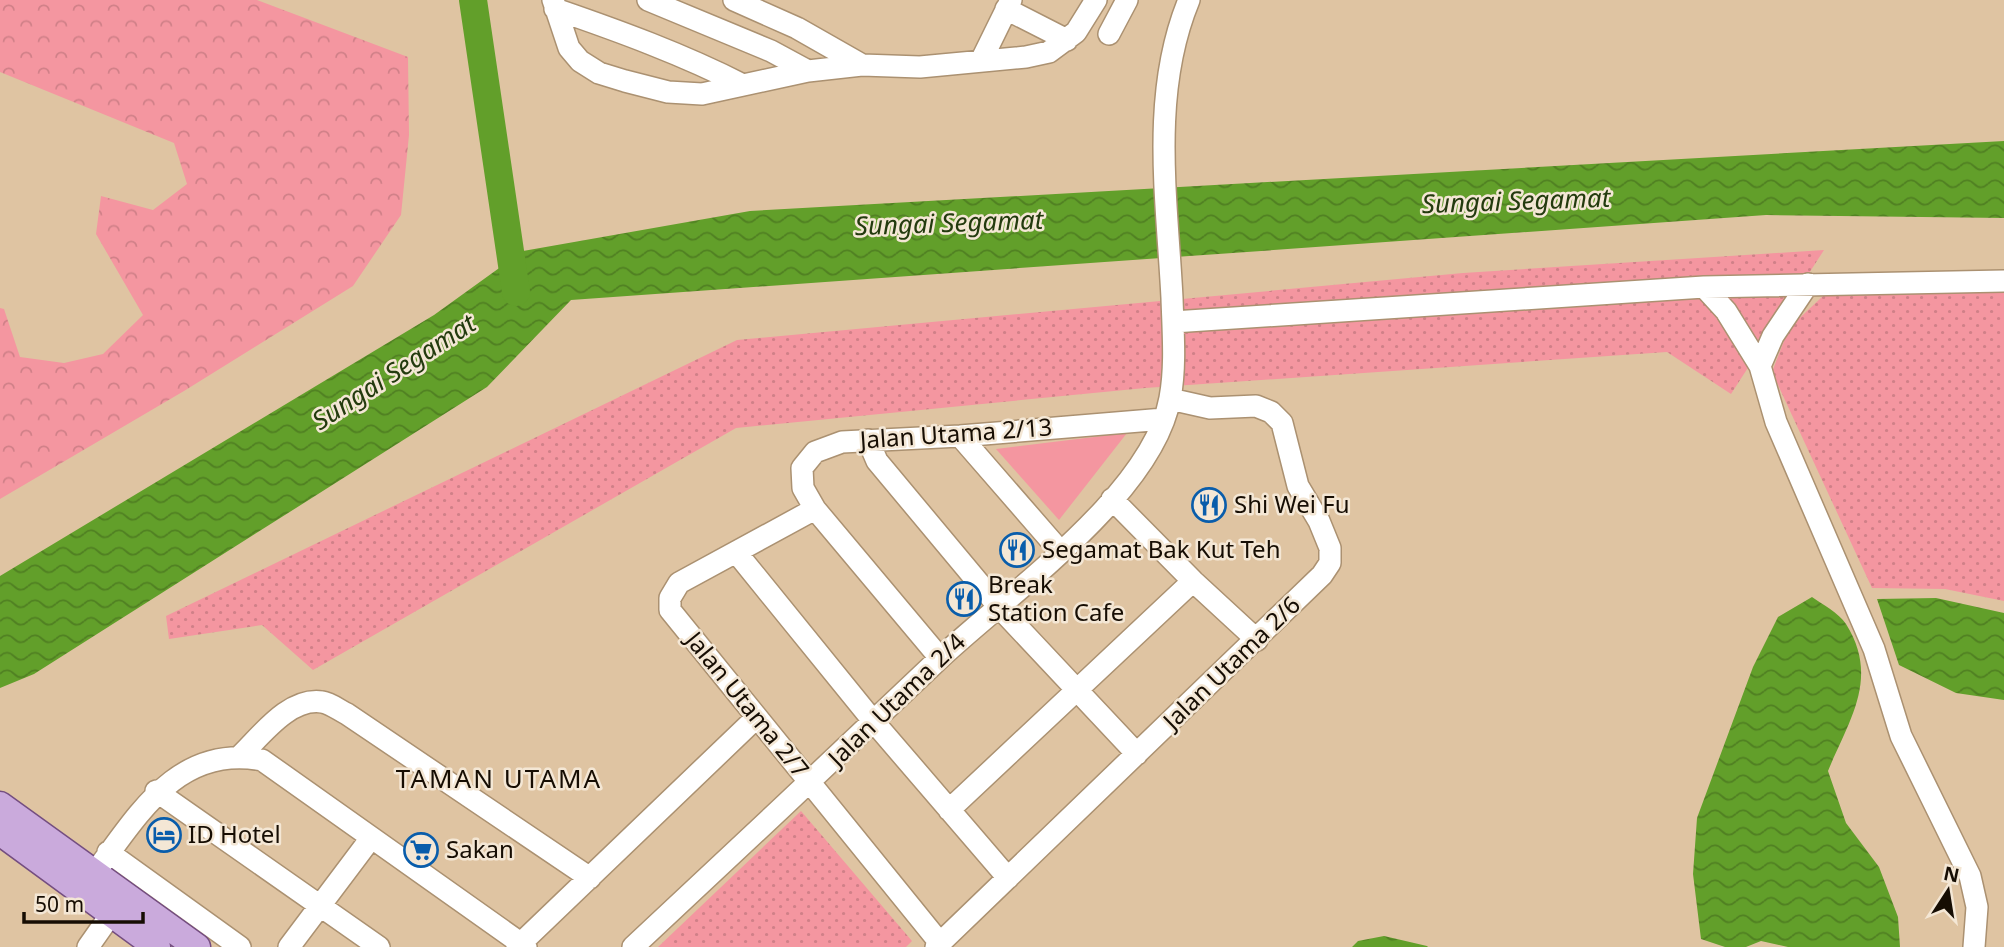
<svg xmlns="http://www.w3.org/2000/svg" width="2004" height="947" font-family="'Noto Sans',sans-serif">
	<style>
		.grass { fill: #f496a0 }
		.forest { fill: url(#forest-crowns) }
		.park { fill: url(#park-dots) }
		.water { fill: url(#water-waves) }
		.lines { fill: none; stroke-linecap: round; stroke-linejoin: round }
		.river { stroke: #629f2a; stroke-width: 28 }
		.minor-casing { stroke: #ab9171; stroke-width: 24 }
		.major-casing { stroke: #744e80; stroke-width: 29 }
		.minor { stroke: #fff; stroke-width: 21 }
		.major { stroke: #caaadc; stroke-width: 26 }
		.labels { text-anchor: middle; stroke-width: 5; stroke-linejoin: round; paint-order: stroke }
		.street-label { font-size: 24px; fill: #160d03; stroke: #f4e7d5 }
		.poi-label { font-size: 24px; fill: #160d03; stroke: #f4e7d5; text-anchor: start }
		.water-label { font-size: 26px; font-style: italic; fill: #233b0e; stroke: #f4e7d5 }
		.neighbourhood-label { font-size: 26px; letter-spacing: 2px; fill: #160d03; stroke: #f4e7d5 }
	</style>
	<defs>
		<pattern id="forest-crowns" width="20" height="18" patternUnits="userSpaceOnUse" patternTransform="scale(1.75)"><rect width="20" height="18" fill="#f496a0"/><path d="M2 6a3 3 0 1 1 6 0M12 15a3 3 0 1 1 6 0" fill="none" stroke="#d08088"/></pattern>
		<pattern id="park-dots" width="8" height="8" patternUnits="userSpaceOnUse" patternTransform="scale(1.75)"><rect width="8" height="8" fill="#f496a0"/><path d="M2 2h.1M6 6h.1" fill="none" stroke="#d08088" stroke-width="1.8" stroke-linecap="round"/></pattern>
		<pattern id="water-waves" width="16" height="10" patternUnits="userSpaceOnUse" patternTransform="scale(1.75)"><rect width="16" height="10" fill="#629f2a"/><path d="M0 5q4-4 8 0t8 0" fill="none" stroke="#508022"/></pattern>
	</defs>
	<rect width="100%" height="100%" fill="#dfc4a2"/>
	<path class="grass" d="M1127 433 1059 520 996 449Z"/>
	<path class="forest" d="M0 0H257L408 57 409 135 401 215 353 286 184 391 0 499V308L4 309 20 357 64 363 103 354 143 315 96 234 101 196 153 210 187 184 174 143 0 72Z"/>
	<path class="park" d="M1824 250 1731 394 1667 352 1145 388 736 428 313 670 262 625 169 639 166 616 737 340 1463 273Z
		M2004 292V601L1945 589 1872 588 1772 372 1789 328 1823 296Z
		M801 811 912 941 906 947H658Z"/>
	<path class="water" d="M2004 141V218L1766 215 571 300 487 387 34 674 0 688V576L434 315 523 251 750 211Z
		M1812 597C1822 604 1839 613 1846 624 1880 678 1849 720 1828 771L1846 823 1879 867 1898 917 1900 947H1788L1761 941 1746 947H1725L1701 939 1693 874 1697 818 1753 667 1778 617Z
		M1936 598 2004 613V700L1956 693 1899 665 1877 599Z
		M1384 936 1427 946 1428 947H1352L1358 941Z"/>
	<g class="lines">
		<path class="river" d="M473 0 516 292"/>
		<g class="minor-casing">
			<path id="minor" d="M553 0 569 48 580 61 599 73 625 81 668 92 702 94 808 71 862 65 920 67 1026 57 1049 52 1076 32 1096 0
				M648 0 771 51 808 71
				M734 0 797 28 862 65
				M555 9C619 31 682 54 743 85
				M1006 9 1067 40
				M1109 34 1127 0
				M981 61 1011 0
				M1704 287 1726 311 1760 366 1776 422 1874 649 1901 736 1970 876 1977 907 1974 947
				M1173 322 1704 287 2004 281
				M1760 366 1773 336 1808 284
				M960 436 1060 551
				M868 440 877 461 998 606 1137 754
				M1112 499 1193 581 1257 640
				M815 509 679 583 670 598V610L940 943
				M736 552 874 722 1008 878
				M940 658 815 509 803 488 802 468 815 452 842 442 960 436 1164 419
				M240 756C261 736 289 697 322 702 330 703 339 710 347 714L590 878
				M156 791 379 947
				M949 810 1193 581
				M108 852 240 947
				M86 884C133 825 172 743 262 760L526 947
				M88 947 119 903
				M289 947 371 838
				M517 947 756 718
				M633 947C735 852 837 756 938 660 1008 594 1153 494 1170 398 1176 366 1173 331 1172 298 1167 199 1150 94 1189 0
				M936 947 1322 575 1330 563V548L1319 521 1298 486 1282 423 1271 412 1256 406 1210 408 1170 399"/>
		</g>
		<g class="major-casing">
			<path id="major" d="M0 805 197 947
				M0 832 157 947"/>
		</g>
		<use href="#minor" class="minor"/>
		<use href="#major" class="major"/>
	</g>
	<defs>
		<g id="restaurant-ring" transform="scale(1.75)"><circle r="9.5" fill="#f4e7d5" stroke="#095dab" stroke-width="1.5"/><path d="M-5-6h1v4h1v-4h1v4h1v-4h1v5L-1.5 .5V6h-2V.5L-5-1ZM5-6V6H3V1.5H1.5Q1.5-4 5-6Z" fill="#095dab"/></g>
		<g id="hotel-ring" transform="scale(1.75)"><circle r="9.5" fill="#f4e7d5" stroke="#095dab" stroke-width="1.5"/><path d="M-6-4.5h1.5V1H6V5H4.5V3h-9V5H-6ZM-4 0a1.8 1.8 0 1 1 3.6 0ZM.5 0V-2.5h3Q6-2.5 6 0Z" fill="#095dab"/></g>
		<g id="supermarket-ring" transform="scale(1.75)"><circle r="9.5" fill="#f4e7d5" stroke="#095dab" stroke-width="1.5"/><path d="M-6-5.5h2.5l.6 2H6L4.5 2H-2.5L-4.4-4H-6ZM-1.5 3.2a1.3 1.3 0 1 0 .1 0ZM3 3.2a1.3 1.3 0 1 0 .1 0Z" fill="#095dab"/></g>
	</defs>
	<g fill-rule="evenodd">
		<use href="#restaurant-ring" x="1209" y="505"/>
		<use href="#restaurant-ring" x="1017" y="550"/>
		<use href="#restaurant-ring" x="964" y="599"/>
		<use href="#hotel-ring" x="164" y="835"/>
		<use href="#supermarket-ring" x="421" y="850"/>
	</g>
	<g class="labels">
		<g class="street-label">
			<text transform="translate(956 434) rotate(-4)" y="8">Jalan Utama 2/13</text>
			<text transform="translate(1232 663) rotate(-44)" y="8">Jalan Utama 2/6</text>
			<text transform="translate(897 700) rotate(-44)" y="8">Jalan Utama 2/4</text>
			<text transform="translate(747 705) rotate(51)" y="8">Jalan Utama 2/7</text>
		</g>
		<g class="poi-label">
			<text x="1234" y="513">Shi Wei Fu</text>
			<text x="1042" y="558">Segamat Bak Kut Teh</text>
			<text x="988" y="593">Break<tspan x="988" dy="28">Station Cafe</tspan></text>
			<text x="188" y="843">ID Hotel</text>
			<text x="446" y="858">Sakan</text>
		</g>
		<g class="water-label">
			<text transform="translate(1516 201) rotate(-2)" y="9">Sungai Segamat</text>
			<text transform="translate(949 223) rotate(-2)" y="9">Sungai Segamat</text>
			<text transform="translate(394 372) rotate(-33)" y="9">Sungai Segamat</text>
		</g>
		<g class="neighbourhood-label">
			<text x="499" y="788">TAMAN UTAMA</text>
		</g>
	</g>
	<g transform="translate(1948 891) rotate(12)" stroke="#f4e7d5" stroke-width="5" paint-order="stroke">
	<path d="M0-5L12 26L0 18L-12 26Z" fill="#160d03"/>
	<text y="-10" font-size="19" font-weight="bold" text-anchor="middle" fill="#160d03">N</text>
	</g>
	<path d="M24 912v10h119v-10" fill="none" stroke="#160d03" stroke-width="3.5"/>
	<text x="35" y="912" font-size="21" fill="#160d03" stroke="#f4e7d5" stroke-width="5" paint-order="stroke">50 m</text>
</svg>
